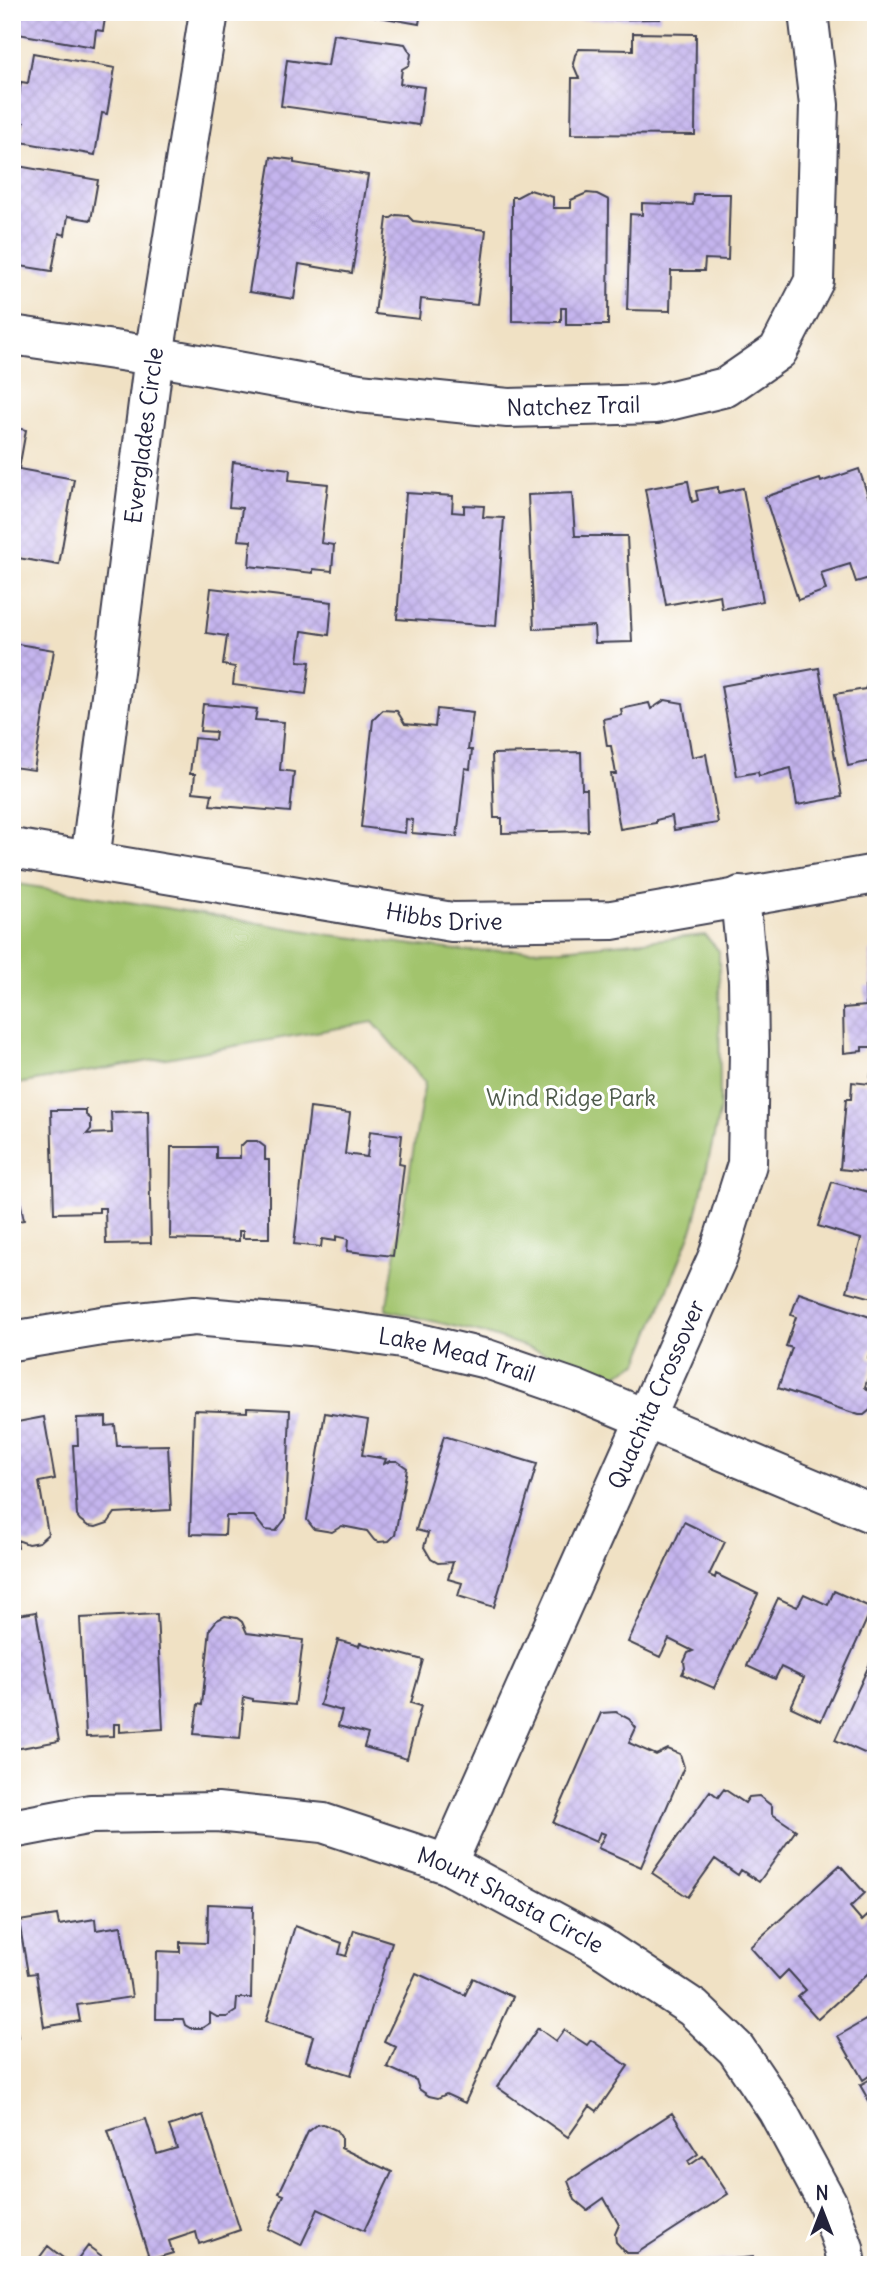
<svg xmlns="http://www.w3.org/2000/svg" width="888" height="2277" font-family="Delius,sans-serif">
	<style>
		.green { fill: #a2c46d; stroke: #627354; stroke-width: 2 }
		.building { fill: url(#building-cross-hatch) }
		.lines { fill: none; stroke-linecap: round; stroke-linejoin: round }
		.minor-casing { stroke: #413f50; stroke-width: 42 }
		.minor { stroke: #fff; stroke-width: 38 }
		.labels { text-anchor: middle; stroke-width: 6; stroke-linejoin: round; paint-order: stroke }
		.street-label { font-size: 23px; fill: #22223b; stroke: #fff }
		.park-label { font-size: 23px; fill: #4f5b4c; stroke: #fff }
	</style>
	<defs>
		<pattern id="building-cross-hatch" width="8" height="8" patternUnits="userSpaceOnUse" patternTransform="scale(1.75)"><rect width="8" height="8" fill="#c5b5ee"/><path d="M0 0l8 8M0 8l8-8" fill="none" stroke="#a99bcd"/></pattern>
	</defs>
	<rect width="100%" height="100%" fill="#fff"/>
	<filter id="ink" filterUnits="userSpaceOnUse"><feTurbulence type="fractalNoise" baseFrequency=".0143" numOctaves="2"/><feDisplacementMap in="SourceGraphic" scale="14" xChannelSelector="R" yChannelSelector="G"/><feConvolveMatrix kernelMatrix="1 2 1 2 8 2 1 2 1" color-interpolation-filters="sRGB"/></filter>
	<filter id="wash" filterUnits="userSpaceOnUse"><feTurbulence type="fractalNoise" baseFrequency=".00686" numOctaves="4" result="noise"/><feDisplacementMap in="SourceGraphic" scale="28" xChannelSelector="R" yChannelSelector="G"/><feGaussianBlur stdDeviation="1.57" result="paint"/><feColorMatrix in="noise" values="0 0 0 0 0 0 0 0 0 0 0 0 0 0 0 0 0 1.4 0 .05"/><feComposite in="paint" operator="in"/></filter>
	<g filter="url(#wash)">
		<rect width="100%" height="100%" fill="#f0e1c4"/>
		<path class="green" d="M12 883 331 935 464 951 562 949 705 935 719 951 720 1109 694 1225 638 1363 614 1376 490 1335 386 1310 425 1082 373 1022 12 1085Z"/>
		<g id="blocks">
			<path class="building" d="M12 12H106L103 31 96 30 94 47 12 33Z
				M369 12H421L419 24 368 15Z
				M545 12H660V19L545 20Z
				M633 33 696 34 695 135 571 134 572 78H579L573 64 575 55 579 49 633 50Z
				M333 34 405 44 411 54 409 65 402 69 400 84 424 87 419 125 281 106 287 60 328 66Z
				M33 53 115 68 107 114 102 113 95 155 21 142 24 123 15 122 21 82 28 83Z
				M271 157 294 160V163L368 175 352 273 299 264 294 299 249 292Z
				M12 165 98 180 91 220 68 216 65 235 59 233 52 271 20 266 22 257 12 256Z
				M530 190 553 197V208H571V200L587 193 597 194 609 200 608 325H566V308H561V322L512 321V197H517Z
				M694 194H730L728 260 705 259 704 271H671L670 311 627 310 630 214 642 215V203L693 205Z
				M396 215 408 216 413 221 486 230 477 305 421 299 419 319 375 314 387 218H391Z
				M12 427 26 430 19 469 74 479 59 565 12 557Z
				M233 462 290 469 289 480 328 484 321 543 334 545 332 571 313 569V573L249 566 251 541 238 540 242 508 229 507Z
				M859 469 876 520V576L856 582 850 564 821 573 826 590 798 600 765 497 820 479 821 482Z
				M688 481 692 502 698 500 696 491 718 487V493L743 488 763 601 722 609 720 595 666 605 645 489Z
				M406 493 453 496 452 512 464 513V505L484 506 483 517 504 518 496 626 397 619Z
				M572 493 575 536H627L632 642 595 643 594 626 534 629 528 495Z
				M211 588 332 602 329 635 302 631 298 661 310 662 306 694 233 685 235 667 223 665 227 636 206 633Z
				M12 643 54 650 34 770 12 767Z
				M819 668 842 797 797 805 791 768 759 776 758 772 737 776 721 686Z
				M876 683V760L848 766 835 694 865 689 867 685Z
				M665 700 683 703 692 757 706 754 718 823 674 830 672 816 656 820V823L620 829 611 774H616L611 746H607L603 719 622 715 621 709 649 703 651 709Z
				M203 704 257 709 255 720 284 722 280 770 294 772 290 812 210 805 212 794 193 792 195 774H190L194 738 215 740 216 732 200 731Z
				M437 709 473 713 468 750H472L470 769 465 768 457 837 412 833 413 820 406 819 405 833 361 827 373 720 383 710 397 711 405 724 435 727Z
				M581 752 582 789H587L588 831 502 833V818H494L492 754Z
				M876 950V1047H862V1051L844 1053 843 1008 866 1006 865 987H871L870 951Z
				M871 1072H876V1173L840 1169 846 1099H851L852 1082 870 1084Z
				M310 1108 350 1113 345 1154 367 1157 370 1131 402 1135 399 1164 404 1165 393 1256 347 1251 348 1239 336 1236V1241L322 1239 321 1247 294 1244Z
				M51 1110H86V1115L91 1119V1129L87 1134 112 1133 111 1112 148 1111 151 1243 106 1244 105 1208H99V1212L54 1213Z
				M246 1141H257L265 1147V1160H269V1238H243V1231H239V1241L170 1239 171 1147H216V1158H240V1147Z
				M12 1162 24 1220 12 1222Z
				M832 1182 876 1194V1299L847 1291 861 1239 818 1226Z
				M799 1293 876 1319V1349L871 1348 868 1358 874 1360 865 1387 873 1395 874 1403 870 1410 864 1415H859L778 1388 792 1348 786 1346 796 1317 791 1315Z
				M247 1408 290 1410 286 1518 276 1531 265 1530 254 1516H226L225 1535 190 1534 194 1410 247 1412Z
				M325 1413 368 1420 362 1455 386 1459 384 1464 390 1461H397L407 1468 395 1535 389 1541 379 1542 374 1540 367 1531 342 1526 332 1532 314 1529 307 1520Z
				M44 1417 55 1479 39 1482 48 1534 39 1542 28 1544 17 1540 18 1548 12 1549V1423Z
				M106 1417V1426L115 1425 117 1446 168 1445 171 1510 115 1513 108 1523 96 1527 88 1526 80 1520 77 1516 73 1445H78L77 1418Z
				M444 1436 537 1464 494 1607 458 1596 462 1583 448 1579 453 1562 438 1563 431 1559 424 1547 428 1533 416 1530Z
				M684 1522 725 1542 709 1575 715 1578 716 1574 758 1594 714 1688 682 1674 685 1668 684 1662 688 1653 693 1651 669 1639 660 1657 628 1642Z
				M834 1591 872 1608 821 1721 791 1707 804 1678 781 1667 775 1679 747 1666 778 1598 797 1607 804 1594 828 1605Z
				M36 1612 59 1741 15 1749 12 1733V1616Z
				M157 1614 163 1729 120 1732V1724H114V1736L86 1737 80 1618Z
				M225 1616 237 1618 242 1622 247 1633 303 1640 295 1705 253 1701V1699L244 1697 240 1738 194 1734 198 1704 202 1705 210 1629 217 1620Z
				M338 1640 359 1646 360 1643 423 1660 411 1703 421 1706 407 1759 364 1747 368 1734 338 1726 342 1711 320 1705Z
				M876 1650V1746L871 1756 835 1740Z
				M616 1712 629 1719 636 1728 629 1743 656 1755 668 1749 680 1754 684 1767 641 1867 598 1848 605 1834 600 1832 596 1842 553 1823 601 1713Z
				M724 1789 745 1803 749 1797 759 1796 772 1806V1814L796 1830 759 1882 741 1870 738 1875 715 1859 688 1897 652 1873 710 1791 718 1797Z
				M840 1865 865 1893 850 1907 862 1921 876 1908V1966L818 2019 798 1997 806 1990 788 1970 779 1979 750 1947Z
				M208 1904 253 1906 251 1998H237L236 2011 227 2017H217L210 2013V2023L202 2028H190L185 2025 183 2019H156L157 1951 180 1952V1942L207 1943Z
				M57 1915 59 1925 95 1919 96 1930 121 1926 132 1997 77 2005 80 2021 44 2027 36 1973 28 1974 19 1921Z
				M295 1926 342 1943 339 1954 346 1956 354 1930 392 1942 351 2075 306 2061 313 2036 266 2021Z
				M416 1973 465 1995 473 1978 513 1997 465 2103 446 2094 438 2098 429 2096 419 2089 416 2080 387 2067 396 2047 384 2041Z
				M12 2012 18 2037 12 2038Z
				M876 2014V2113L860 2085 874 2077 872 2074 863 2080 838 2036Z
				M538 2028 556 2041 564 2030 587 2045 591 2040 628 2066 597 2111 590 2106 568 2137 497 2087Z
				M672 2113 698 2154 688 2161 690 2165 703 2156 728 2194 637 2253H626L616 2242 615 2234 619 2225 604 2198 587 2210 575 2200 568 2181Z
				M203 2115 240 2230 199 2244 196 2232 169 2241 173 2253 150 2260 108 2131 146 2119 157 2154 177 2148 169 2126Z
				M323 2124 336 2130 341 2137V2148L392 2172 364 2231 318 2209 301 2245 268 2229 284 2195 279 2193 308 2132 317 2125Z
				M48 2246 72 2265H34Z
				M88 2246 114 2265H74Z
				M753 2257 754 2265H693V2263Z
				M452 2258 453 2265H430V2264Z"/>
		</g>
	</g>
	<g filter="url(#ink)">
		<use href="#blocks" fill-opacity="0" stroke="#413f50" stroke-width="2"/>
		<g class="lines">
			<g class="minor-casing">
				<g id="minor">
					<path id="s1" d="M12 335 154 356 359 393 508 408 656 404 726 387 778 351 814 281 819 105 808 12"/>
					<path id="s2" d="M12 848 452 922 612 920 876 874"/>
					<path id="s3" d="M90 861 154 356 209 12"/>
					<path id="s4" d="M12 1341 102 1326 194 1316 311 1326 402 1339 487 1359 577 1390 876 1515"/>
					<path id="s5" d="M12 1829 91 1814 217 1812 323 1823 447 1864 598 1945 693 2008 736 2049 777 2110 828 2204 844 2248 847 2265"/>
					<path id="s6" d="M447 1864 718 1256 747 1164 749 1050 748 981 740 896"/>
				</g>
			</g>
			<use href="#minor" class="minor"/>
		</g>
	</g>
	<g class="labels">
		<g class="street-label">
			<text dy="8" stroke="none"><textPath href="#s1" startOffset="567">Natchez Trail</textPath></text>
			<text dy="8" stroke="none"><textPath href="#s3" startOffset="429">Everglades Circle</textPath></text>
			<text dy="8" stroke="none"><textPath href="#s2" startOffset="438">Hibbs Drive</textPath></text>
			<text dy="8" stroke="none"><textPath href="#s4" startOffset="450">Lake Mead Trail</textPath></text>
			<text dy="8" stroke="none"><textPath href="#s6" startOffset="514">Quachita Crossover</textPath></text>
			<text dy="8" stroke="none"><textPath href="#s5" startOffset="516">Mount Shasta Circle</textPath></text>
		</g>
		<g class="park-label">
			<text x="571" y="1106">Wind Ridge Park</text>
		</g>
	</g>
	<rect width="888" height="2277" fill="none" stroke="#fff" stroke-width="42"/>
	<g transform="translate(822 2210)" stroke="#ffffff" stroke-width="5" paint-order="stroke">
	<path d="M0-5L12 26L0 18L-12 26Z" fill="#22223b"/>
	<text y="-10" font-size="19" font-weight="bold" text-anchor="middle" fill="#22223b">N</text>
	</g>
</svg>
